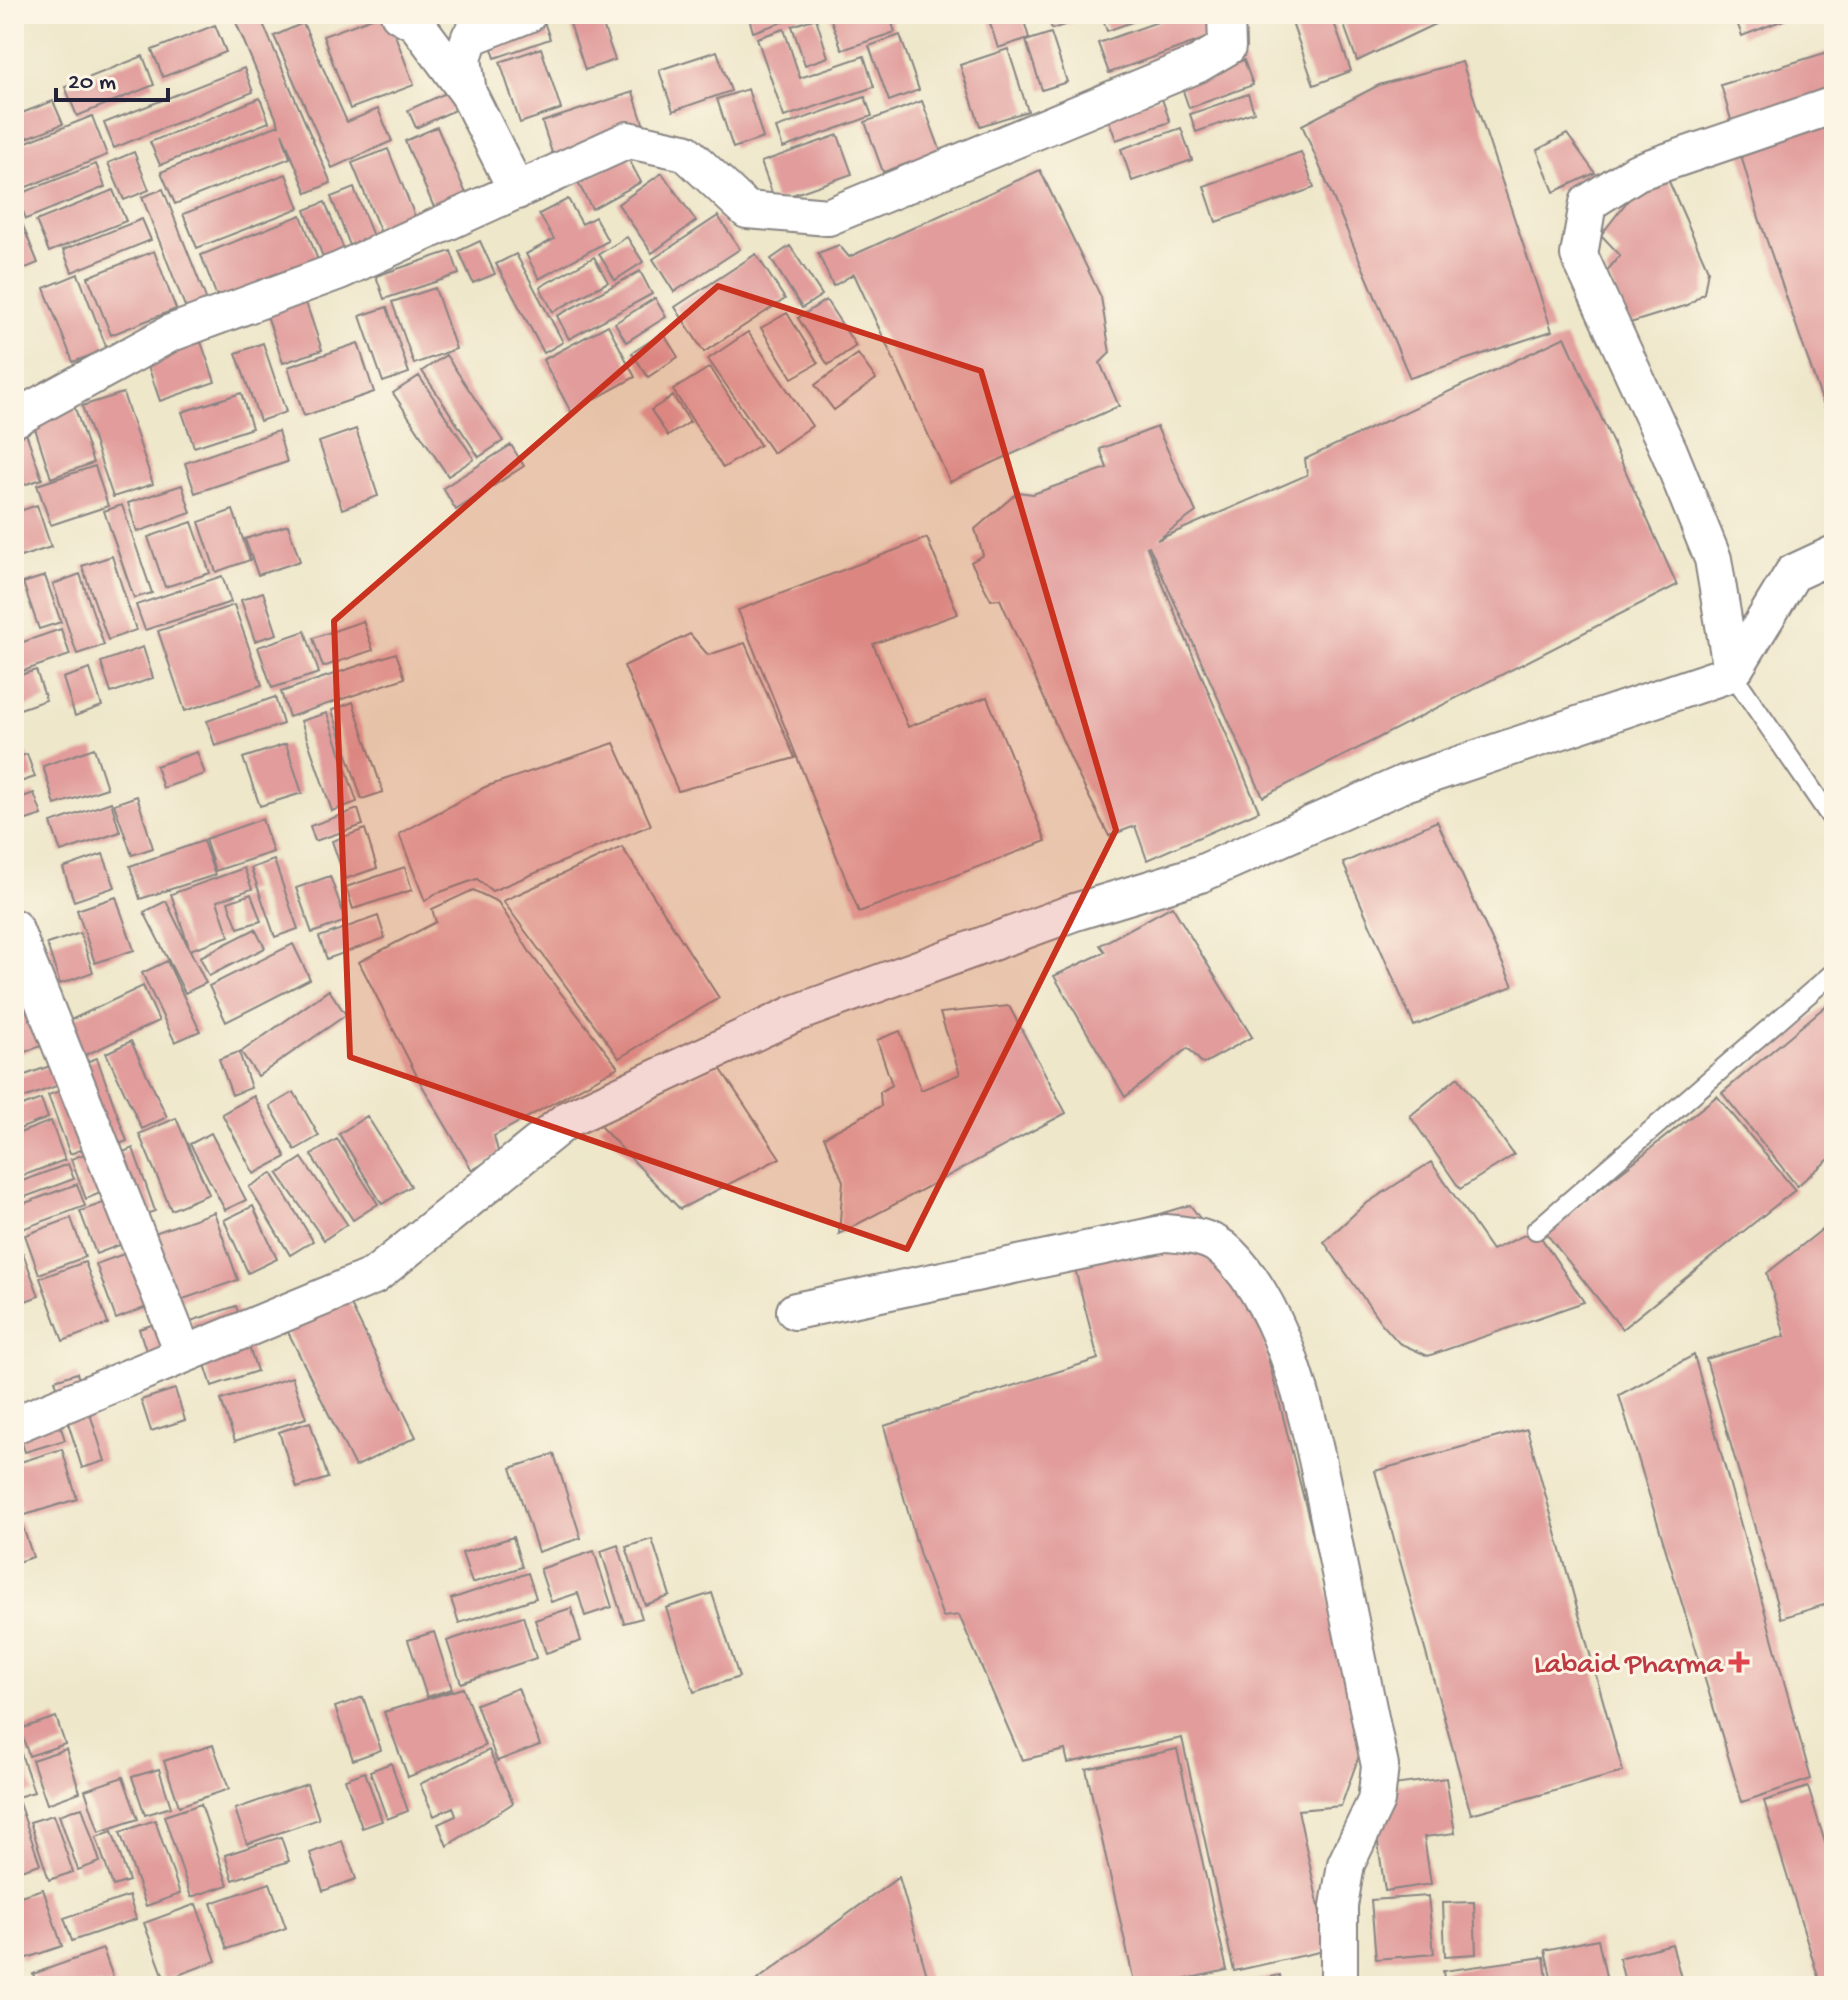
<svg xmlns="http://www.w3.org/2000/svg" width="1848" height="2000" font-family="'Gochi Hand',sans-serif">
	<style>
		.building { fill: #e19c9b }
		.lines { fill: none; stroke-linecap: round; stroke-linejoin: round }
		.service-casing { stroke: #888482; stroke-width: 22 }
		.minor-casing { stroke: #888482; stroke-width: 40 }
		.service { stroke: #fff; stroke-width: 18 }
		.minor { stroke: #fff; stroke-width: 36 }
		.marked { fill: #c8321e; fill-opacity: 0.2; stroke: #c8321e; stroke-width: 6; stroke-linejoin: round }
		.health-dot { fill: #e0444e; stroke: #fcf5e5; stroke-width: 3 }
		.labels { text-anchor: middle; stroke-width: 6; stroke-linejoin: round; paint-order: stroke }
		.health-label { font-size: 30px; fill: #be3a42; stroke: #fcf5e5; text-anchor: end }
	</style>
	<rect width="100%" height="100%" fill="#fcf5e5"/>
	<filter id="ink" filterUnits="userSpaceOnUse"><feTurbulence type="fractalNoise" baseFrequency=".0125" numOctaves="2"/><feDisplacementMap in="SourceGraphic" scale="16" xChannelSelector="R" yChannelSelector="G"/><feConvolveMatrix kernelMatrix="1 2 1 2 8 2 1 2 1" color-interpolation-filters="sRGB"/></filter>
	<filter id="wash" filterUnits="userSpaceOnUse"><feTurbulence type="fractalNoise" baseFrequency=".006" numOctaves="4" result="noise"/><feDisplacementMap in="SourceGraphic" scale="32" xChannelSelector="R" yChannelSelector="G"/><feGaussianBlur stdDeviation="1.8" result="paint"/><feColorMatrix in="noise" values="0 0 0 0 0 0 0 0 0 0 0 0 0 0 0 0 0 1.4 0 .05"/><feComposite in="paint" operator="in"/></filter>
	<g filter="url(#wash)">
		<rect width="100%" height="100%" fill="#eee7ca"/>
		<g id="blocks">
			<path class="building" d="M249 14H259L331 183 307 193 282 133 290 158 175 204 161 172 279 125 235 20Z
				M383 14H387L414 85 350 109 323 36Z
				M567 14H599L615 60 585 70Z
				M748 14H804V15L753 32Z
				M829 14H889L895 32 842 50Z
				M987 14H1022L1029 38 998 48Z
				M1047 14H1095V15L1052 29Z
				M1101 14H1154L1107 31Z
				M1180 14H1210L1218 34 1109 73 1098 43Z
				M1289 14H1331L1351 71 1314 85Z
				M1340 14H1456L1357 61Z
				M1734 14H1799L1742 36Z
				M542 16 550 39 495 58 487 33Z
				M816 18 828 57 805 65 792 26Z
				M303 23 347 122 378 109 392 141 332 168 274 36Z
				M215 25 226 52 163 77 152 50Z
				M784 29 800 78 864 56 874 87 784 117 757 38Z
				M1051 33 1067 82 1042 90 1026 41Z
				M900 35 919 90 889 101 869 46Z
				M541 48 561 109 520 123 500 62Z
				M1008 49 1028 111 980 126 960 65Z
				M1834 50V435L1759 218 1721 85Z
				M717 51 731 91 673 111 659 70Z
				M143 56 154 85 77 116 65 87Z
				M1244 60 1253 85 1189 108 1180 82Z
				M1462 62 1552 331 1410 378 1302 125 1379 85Z
				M244 68 253 92 114 148 104 123Z
				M748 89 763 138 733 148 717 99Z
				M448 92 455 110 416 128 408 110Z
				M633 92 644 126 553 156 542 122Z
				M1248 94 1254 112 1196 132 1190 114Z
				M1161 96 1170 122 1116 140 1107 115Z
				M865 97 872 116 783 148 776 128Z
				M260 98 269 122 160 165 150 142Z
				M53 101 63 124 14 143V116Z
				M922 101 941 152 883 172 865 122Z
				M92 116 107 155 14 192V147Z
				M437 127 468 198 436 212 405 141Z
				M1181 128 1192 160 1132 181 1121 149Z
				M1567 134 1595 173 1554 192 1537 150Z
				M838 135 852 174 775 201 761 162Z
				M388 149 418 224 383 238 352 163Z
				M134 152 149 190 124 200 108 163Z
				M1301 152 1314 188 1216 222 1204 186Z
				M627 156 641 182 592 209 578 183Z
				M96 164 105 187 26 219 17 195Z
				M1040 170 1101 297 1110 353 1100 363 1119 406 950 482 854 274 833 286 818 253 839 245 849 257Z
				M662 173 696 221 652 253 618 204Z
				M286 174 299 208 197 248 183 214Z
				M1667 177 1708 270 1704 293 1688 305 1630 323 1606 272 1620 255 1601 235 1636 190Z
				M354 188 376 244 353 253 331 197Z
				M163 189 207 301 186 309 142 197Z
				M113 190 126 221 49 252 36 221Z
				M568 199 582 224 595 217 608 241 539 279 526 254 554 239 539 214Z
				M325 202 347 257 326 265 305 210Z
				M14 204 38 263 16 272 14 267Z
				M301 215 319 263 219 302 201 255Z
				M718 216 740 249 674 292 653 259Z
				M142 219 151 240 72 272 63 250Z
				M627 237 643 262 615 280 599 254Z
				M480 241 495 274 473 283 459 251Z
				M790 246 822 295 802 308 771 259Z
				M154 251 176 309 111 335 88 277Z
				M451 251 459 274 384 299 376 276Z
				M516 254 563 342 544 353 496 264Z
				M756 254 785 299 704 352 675 307Z
				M594 257 608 282 553 312 540 287Z
				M640 271 652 294 569 339 557 316Z
				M78 274 107 349 73 362 44 288Z
				M435 288 456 349 414 364 392 302Z
				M302 291 322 350 283 363 263 304Z
				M655 298 666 317 626 342 615 323Z
				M826 300 856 346 828 365 798 318Z
				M387 307 409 373 383 382 360 316Z
				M787 313 818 363 792 378 761 328Z
				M608 325 635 377 571 412 543 360Z
				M748 332 812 426 773 453 708 359Z
				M663 333 678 357 648 377 632 353Z
				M1565 337 1677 585 1263 797 1149 546 1147 547 1259 811 1147 860 1135 826 1109 836 1078 775 1000 599 991 600 971 562 983 555 975 529 1018 492 1033 494 1107 468 1100 449 1157 427 1196 512 1157 540 1307 475 1305 459Z
				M201 342 215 382 160 401 146 360Z
				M263 343 286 412 260 421 236 353Z
				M358 343 374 392 304 416 288 367Z
				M858 354 876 379 834 410 815 385Z
				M446 355 503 441 479 457 422 371Z
				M710 367 760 445 723 468 673 390Z
				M419 376 474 459 448 476 393 393Z
				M123 393 153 484 113 497 82 406Z
				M241 393 252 428 194 447 182 412Z
				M673 396 690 422 668 436 651 410Z
				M74 405 93 463 51 478 32 419Z
				M356 429 378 496 342 509 319 442Z
				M25 430 42 479 14 488V434Z
				M278 431 287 462 195 493 185 463Z
				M511 445 524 466 456 510 443 488Z
				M95 466 108 506 51 525 37 485Z
				M182 485 191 513 137 532 128 503Z
				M37 505 51 547 14 559V513Z
				M122 505 152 593 134 598 104 511Z
				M233 510 250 560 216 572 199 522Z
				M192 522 210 573 165 587 148 537Z
				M288 525 300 561 258 575 245 539Z
				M927 538 958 614 873 644 908 727 987 697 1046 841 859 912 738 610Z
				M112 556 136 630 108 640 82 566Z
				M80 574 104 645 77 654 53 584Z
				M45 576 61 622 39 629 23 583Z
				M222 576 231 602 145 630 136 605Z
				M263 592 277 634 255 641 241 600Z
				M234 605 262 685 185 711 158 631Z
				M363 621 373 650 323 667 313 638Z
				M61 629 70 655 23 671 14 645Z
				M305 631 319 673 272 688 258 647Z
				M690 634 708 655 745 643 795 758 678 791 624 666Z
				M143 647 153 678 111 693 101 662Z
				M396 653 405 678 289 717 281 692Z
				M90 669 102 706 75 716 63 678Z
				M36 670 46 700 14 711V677Z
				M275 697 283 724 215 746 207 721Z
				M353 702 383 792 362 799 332 710Z
				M327 713 357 802 332 811 301 721Z
				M614 743 651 825 492 891 477 879 435 894 425 901 399 834 485 787Z
				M286 744 302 793 260 806 243 758Z
				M94 748 107 788 55 805 43 766Z
				M197 752 205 774 163 788 156 766Z
				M27 754 35 777 14 784V759Z
				M34 793 42 815 14 824V800Z
				M137 796 153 848 132 855 114 804Z
				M111 802 120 832 61 852 51 823Z
				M358 809 363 825 315 841 310 826Z
				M262 819 273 852 215 871 205 839Z
				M1437 821 1513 986 1414 1026 1343 863Z
				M365 829 377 868 345 879 332 841Z
				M203 841 215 875 140 899 130 866Z
				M622 847 719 998 619 1058 503 901Z
				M103 854 115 887 74 901 63 868Z
				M274 860 298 929 275 937 251 868Z
				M405 867 412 890 353 909 346 887Z
				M244 868 252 889 217 901 229 936 190 950 171 894Z
				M330 876 346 921 312 933 296 888Z
				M473 890 498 902 533 957 618 1067 494 1136 499 1155 472 1170 420 1082 359 962 436 922 432 909Z
				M251 894 261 921 238 928 228 902Z
				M116 897 134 950 95 963 77 910Z
				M166 901 206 983 185 993 144 912Z
				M1172 906 1252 1037 1203 1064 1188 1048 1125 1097 1054 976 1105 952 1100 945Z
				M378 916 385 938 327 959 319 937Z
				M255 929 265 948 209 976 200 957Z
				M80 933 93 972 60 984 47 944Z
				M293 944 310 979 226 1022 209 986Z
				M167 961 200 1031 175 1042 142 973Z
				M31 986 52 1042 14 1056V992Z
				M143 986 159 1021 75 1060 60 1025Z
				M329 990 346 1015 258 1076 241 1052Z
				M1834 999V1155L1797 1186 1722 1093Z
				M1009 1006 1066 1113 839 1234 843 1181 824 1137 881 1106 880 1092 892 1085 877 1040 900 1031 921 1090 960 1074 940 1013Z
				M131 1041 167 1117 142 1129 106 1053Z
				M239 1052 251 1088 232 1095 219 1059Z
				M97 1058 127 1141 105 1150 75 1066Z
				M58 1063 65 1083 18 1100 14 1079Z
				M718 1065 780 1158 680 1209 599 1125Z
				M1458 1077 1514 1155 1460 1189 1410 1116Z
				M68 1088 89 1147 70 1154 48 1095Z
				M294 1092 319 1136 295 1150 270 1106Z
				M254 1096 286 1157 254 1174 222 1114Z
				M1717 1096 1795 1190 1622 1329 1545 1232Z
				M41 1099 48 1118 14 1131V1109Z
				M367 1116 411 1186 382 1204 339 1134Z
				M176 1118 209 1194 171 1210 139 1134Z
				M51 1121 65 1160 14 1179V1135Z
				M211 1133 246 1200 225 1210 190 1144Z
				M337 1139 378 1204 353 1220 311 1155Z
				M133 1148 155 1211 132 1219 110 1157Z
				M90 1152 105 1191 86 1199 71 1159Z
				M302 1158 347 1224 324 1240 278 1174Z
				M1431 1162 1492 1250 1536 1230 1584 1302 1428 1356 1399 1343 1382 1324 1324 1242 1364 1205Z
				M68 1164 74 1179 14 1201V1184Z
				M272 1173 313 1241 290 1255 249 1187Z
				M77 1184 85 1206 17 1231 14 1207Z
				M109 1201 125 1243 96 1254 80 1211Z
				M1190 1205 1249 1283 1365 1739 1341 1806 1298 1810 1328 1950 1234 1971 1182 1738 1068 1763 1065 1750 1022 1760 959 1615 943 1617 920 1555 884 1426 1098 1359 1068 1241Z
				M253 1206 277 1259 248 1273 224 1220Z
				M214 1212 238 1280 166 1305 143 1237Z
				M71 1218 85 1257 39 1274 25 1235Z
				M1834 1220V1602L1781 1618 1706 1359 1785 1336 1767 1273Z
				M132 1251 152 1305 116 1319 96 1264Z
				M23 1253 39 1296 15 1305 14 1256Z
				M85 1262 108 1324 63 1341 40 1278Z
				M348 1299 416 1437 355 1467 287 1330Z
				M236 1306 257 1371 212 1386 191 1321Z
				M174 1318 153 1372 139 1329Z
				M1694 1355 1811 1779 1742 1802 1619 1395Z
				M77 1373 105 1461 82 1468 55 1380Z
				M292 1377 306 1418 235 1441 221 1400Z
				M175 1389 185 1420 151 1431 141 1400Z
				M54 1407 65 1440 25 1452 14 1419Z
				M310 1422 328 1478 297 1488 279 1432Z
				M1527 1429 1623 1772 1471 1814 1375 1471Z
				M62 1449 77 1499 22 1516 14 1491V1464Z
				M554 1454 581 1538 538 1552 511 1468Z
				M21 1521 33 1557 14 1563V1523Z
				M513 1537 522 1567 472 1583 462 1553Z
				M652 1539 670 1596 645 1605 626 1547Z
				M618 1545 642 1618 624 1623 601 1551Z
				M594 1551 612 1607 585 1616 578 1593 551 1602 540 1569Z
				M528 1573 536 1598 459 1623 451 1599Z
				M712 1593 739 1677 694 1692 666 1608Z
				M571 1608 581 1641 546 1653 535 1620Z
				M523 1616 536 1658 461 1683 447 1641Z
				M434 1632 452 1689 427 1697 408 1640Z
				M463 1688 485 1746 408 1777 384 1712Z
				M518 1688 540 1745 497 1761 476 1704Z
				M363 1697 381 1750 353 1760 335 1707Z
				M56 1717 65 1744 29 1756 20 1729Z
				M14 1733 34 1792 14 1798Z
				M213 1745 229 1789 179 1806 164 1761Z
				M66 1749 80 1792 47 1804 32 1760Z
				M1177 1749 1227 1970 1155 1986H1135L1086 1769Z
				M489 1750 513 1803 447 1846 438 1824 456 1816 453 1807 434 1816 420 1784Z
				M391 1763 408 1811 387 1819 370 1771Z
				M159 1769 171 1807 145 1815 132 1777Z
				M365 1772 382 1821 362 1828 345 1779Z
				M123 1777 138 1819 99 1832 85 1790Z
				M1446 1778 1455 1833 1424 1837 1431 1884 1385 1891 1370 1788Z
				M307 1784 319 1819 247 1844 235 1809Z
				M1808 1787 1834 1872V1986H1821L1764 1801Z
				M19 1803 40 1864 14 1872V1805Z
				M201 1804 228 1885 191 1897 164 1816Z
				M82 1807 100 1862 78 1870 59 1815Z
				M53 1815 73 1872 49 1880 30 1822Z
				M155 1820 180 1894 146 1906 120 1832Z
				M112 1831 129 1881 113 1886 96 1837Z
				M281 1837 289 1861 233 1880 225 1855Z
				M342 1841 356 1879 323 1891 310 1853Z
				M899 1877 930 1986H749Z
				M270 1883 286 1928 227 1949 211 1903Z
				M43 1889 62 1946 21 1960 14 1939V1898Z
				M129 1896 136 1919 72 1941 64 1918Z
				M1428 1896 1434 1954 1376 1959 1371 1900Z
				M1474 1902 1476 1954 1445 1956 1443 1903Z
				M196 1904 216 1961 165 1980 144 1923Z
				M1598 1939 1608 1986H1553L1545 1950Z
				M1672 1944 1683 1986H1626L1619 1958Z
				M103 1949 116 1986H38L33 1974Z
				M1544 1957 1548 1986H1445L1443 1971Z
				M1280 1975 1282 1986H1233V1985Z"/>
		</g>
	</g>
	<g filter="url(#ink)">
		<use href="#blocks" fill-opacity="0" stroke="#888482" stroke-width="2"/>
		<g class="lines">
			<g class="service-casing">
				<path id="service" d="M1732 673 1834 822
					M1536 1230 1834 972"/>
			</g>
			<g class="minor-casing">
				<path id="minor" d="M399 14 416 23 468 93
					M517 191 468 93 463 58 470 37 528 14
					M14 419 171 333 339 271 628 140 685 152 747 210 828 217 1198 64 1227 47 1226 14
					M1732 673 1713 559 1669 451 1579 255 1588 203 1637 172 1834 105
					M14 928 184 1354
					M795 1311 1166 1233C1188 1235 1211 1236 1228 1253 1297 1320 1318 1466 1337 1558 1351 1627 1365 1696 1380 1766L1376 1801 1346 1864 1339 1906V1986
					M14 1425 374 1276 568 1119 794 1014 1075 912 1200 874 1405 783 1732 673 1793 573 1834 554"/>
			</g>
			<use href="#service" class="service"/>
			<use href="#minor" class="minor"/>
		</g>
	</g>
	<path class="marked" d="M718 286 981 371 1116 830 907 1249 350 1057 334 621Z"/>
	<path class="health-dot" d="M1735 1650h8v8h8v8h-8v8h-8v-8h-8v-8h8z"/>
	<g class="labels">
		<g class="health-label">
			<text x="1723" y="1672">Labaid Pharma</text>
		</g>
	</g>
	<rect width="1848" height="2000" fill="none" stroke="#fcf5e5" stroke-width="48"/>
	<path d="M56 88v12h112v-12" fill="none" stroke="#22223b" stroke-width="4"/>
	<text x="68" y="88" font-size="24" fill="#22223b" stroke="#fcf5e5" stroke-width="6" paint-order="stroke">20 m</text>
</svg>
